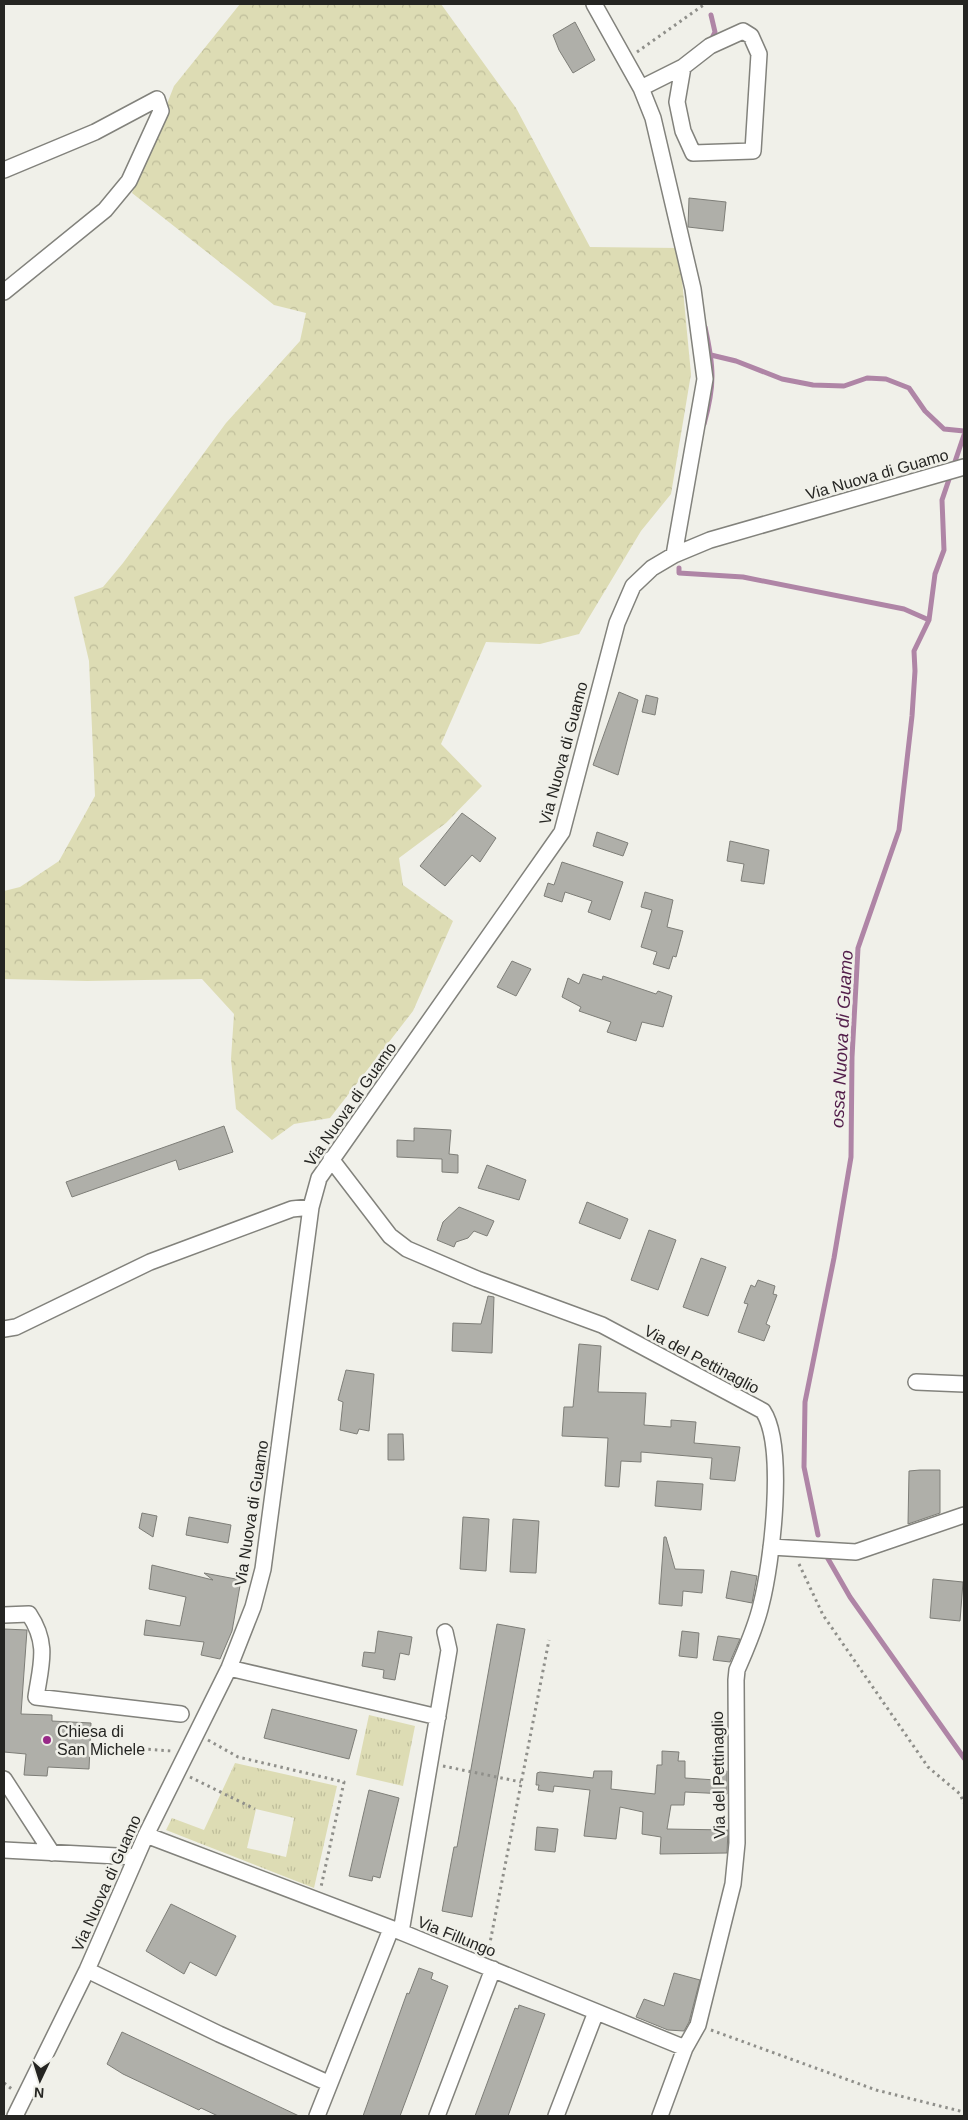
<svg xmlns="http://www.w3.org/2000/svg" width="968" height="2120" font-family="Arial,sans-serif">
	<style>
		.grass { fill: url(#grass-tufts); fill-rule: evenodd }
		.forest { fill: url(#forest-crowns) }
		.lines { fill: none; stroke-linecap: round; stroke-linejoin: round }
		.stream { stroke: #af85a6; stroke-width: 5 }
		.building { fill: #afafa9; stroke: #7e7e78 }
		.minor-casing { stroke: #82827c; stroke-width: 18 }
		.path { stroke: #8f8f8a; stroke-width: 3; stroke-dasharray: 2.5 4; stroke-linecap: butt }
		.minor { stroke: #fff; stroke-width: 15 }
		.poi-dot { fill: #982988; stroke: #f0f0e9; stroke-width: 2 }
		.labels { text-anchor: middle; stroke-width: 5; stroke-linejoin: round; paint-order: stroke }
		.street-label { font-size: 16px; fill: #252522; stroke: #f0f0e9 }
		.poi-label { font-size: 16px; fill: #252522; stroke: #f0f0e9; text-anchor: start }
		.water-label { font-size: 18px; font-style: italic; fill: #521e4a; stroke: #f0f0e9 }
	</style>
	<defs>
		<pattern id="grass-tufts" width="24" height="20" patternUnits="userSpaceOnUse" patternTransform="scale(1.25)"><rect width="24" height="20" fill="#dddcb4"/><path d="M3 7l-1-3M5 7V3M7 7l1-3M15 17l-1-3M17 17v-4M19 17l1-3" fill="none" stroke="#bebd9a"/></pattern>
		<pattern id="forest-crowns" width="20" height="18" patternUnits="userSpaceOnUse" patternTransform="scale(1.25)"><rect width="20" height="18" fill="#dddcb4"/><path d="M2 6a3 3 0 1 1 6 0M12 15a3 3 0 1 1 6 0" fill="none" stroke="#bebd9a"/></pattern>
	</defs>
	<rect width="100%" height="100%" fill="#f0f0e9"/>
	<path class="grass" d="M369 1715 415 1726 403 1786 356 1775Z
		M235 1763 337 1786 314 1888 166 1830 172 1818 204 1830ZM256 1809 294 1818 286 1857 247 1848Z"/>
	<path class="forest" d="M240 4H441L516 108 590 247 679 248 691 374 671 494 641 531 579 634 540 644 486 642 441 744 482 786 446 823 399 858 403 885 453 921 413 1011 330 1118 294 1124 272 1140 236 1109 231 1059 234 1014 202 979 87 981 4 979V891L20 887 59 861 95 796 89 661 74 597 103 587 123 563 226 423 300 341 306 313 274 305 132 193 174 86Z"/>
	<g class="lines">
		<path class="stream" d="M710 42 715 32 711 15
			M711 355 736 361 782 379 813 385 844 386 867 378 886 379 909 388 925 411 944 429 964 431
			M704 424C715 385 714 367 705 327
			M679 568V573L743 577 904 609 929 620
			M818 1535 804 1467 805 1402 834 1258 851 1157 852 1057 858 948 899 830 912 716 915 671 914 651 929 620 935 574 944 550 942 500 964 435
			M827 1557 850 1597 964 1758"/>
	</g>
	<path class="building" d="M575 22 595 60 573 73 559 50 553 35Z
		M689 198 726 202 723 231 688 227Z
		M619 692 638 700 618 775 593 765Z
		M646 695 658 698 655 715 642 712Z
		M462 813 496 838 480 862 472 855 445 886 420 866Z
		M597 832 628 843 623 856 593 846Z
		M730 841 769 850 764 884 741 881 744 864 727 861Z
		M562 862 623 882 610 920 588 912 592 901 565 892 562 902 544 896 548 883 554 885Z
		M645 892 673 900 667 927 683 931 676 957 673 956 669 969 653 964 657 952 641 947 652 910 641 907Z
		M512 961 531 969 516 996 497 987Z
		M583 974 602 980 603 976 656 994 658 991 672 996 663 1027 642 1022 636 1041 607 1032 611 1022 579 1011 581 1007 562 997 568 978 579 984Z
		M224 1126 233 1152 179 1170 176 1160 72 1197 66 1182Z
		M414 1128 451 1130 449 1154 458 1155V1173L442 1172V1159L397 1157V1140L414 1141Z
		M487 1165 526 1180 519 1200 478 1188Z
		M587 1202 628 1219 620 1239 579 1223Z
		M459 1207 494 1221 487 1236 474 1231 468 1238 456 1242 454 1247 437 1240 443 1222Z
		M649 1230 676 1240 658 1290 631 1280Z
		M701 1258 726 1267 708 1316 683 1307Z
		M758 1280 775 1286 773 1294 777 1295 766 1324 770 1326 764 1341 738 1332 748 1304 744 1303 751 1285 755 1287Z
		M488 1296 494 1297 492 1353 452 1351 453 1323 481 1324Z
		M579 1344 601 1346 598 1392 646 1393 644 1425 671 1427V1420L696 1422 694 1443 740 1447 735 1481 710 1479 712 1458 641 1452V1462L621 1461 619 1487 605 1486 608 1438 562 1436 564 1407H573Z
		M346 1370 374 1374 369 1431 359 1429 357 1434 340 1430 343 1402 338 1400Z
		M388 1434H403L404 1460H388Z
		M920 1470H940V1513L908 1524 909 1471Z
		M657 1481 703 1484 701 1510 655 1506Z
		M142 1513 157 1516 153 1537 139 1528Z
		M189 1517 231 1525 228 1543 186 1535Z
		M463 1517 489 1519 486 1571 460 1569Z
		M513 1519 539 1521 536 1573 510 1572Z
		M664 1537H666L675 1569 704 1570 702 1593 683 1591 682 1606 659 1604Z
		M152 1565 213 1580 204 1573 241 1580 232 1631 220 1659 201 1655 204 1642 144 1635 146 1620 180 1626 186 1597 149 1589Z
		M731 1571 757 1576 752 1603 726 1598Z
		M933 1579 963 1582 960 1621 930 1618Z
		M497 1624 525 1629 472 1917 442 1911 454 1847H457Z
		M4 1629 27 1630 21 1714 52 1715V1721L91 1723 89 1769 48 1767 47 1776 24 1775 26 1754 4 1752Z
		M378 1631 412 1637 409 1655 400 1653 395 1680 383 1678 384 1670 362 1666 364 1652 375 1653Z
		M682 1631 699 1633 697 1658 679 1656Z
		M718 1636 740 1639 730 1662 713 1660Z
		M272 1709 357 1730 349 1759 264 1738Z
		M662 1751 679 1752 678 1761H685V1778L716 1780V1771H727V1794L685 1792 684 1805H671L667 1829 728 1830 727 1853 660 1854 661 1837 642 1834 643 1812 620 1807 616 1839 584 1836 590 1790 554 1786 553 1792 538 1790 539 1785H536L537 1773 540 1772 593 1778 594 1771H612L611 1789 655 1794 657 1765H662Z
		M369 1790 399 1798 380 1878 373 1876 372 1881 349 1876Z
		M537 1827 558 1829 555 1852 535 1850Z
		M171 1904 236 1936 216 1976 190 1962 184 1974 146 1951Z
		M419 1968 433 1973 431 1979 448 1986 416 2073 400 2116H363L407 1993 409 1994Z
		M674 1973 700 1980 689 2022 684 2031 668 2030 636 2017 644 1999 664 2006Z
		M519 2005 545 2014 508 2116H475L515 2008 518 2009Z
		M122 2032 299 2116H218L201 2108 199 2110 123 2074 107 2064Z"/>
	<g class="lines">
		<g class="minor-casing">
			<path id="minor" d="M594 4 641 88 653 118 693 289 705 379 674 555
				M641 88 683 67 710 46 743 31 751 36 759 54 753 151 693 153 683 131 677 102 683 67
				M4 170 95 132 157 99 161 111 129 181 105 210 4 292
				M331 1159 390 1236 407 1249 477 1279 602 1325 763 1411C786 1446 772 1563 761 1605 756 1627 746 1649 737 1670L736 1680 737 1843 733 1884 698 2025 685 2048
				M4 1329 16 1327 150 1262 292 1209 311 1207
				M916 1382 964 1384
				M771 1547 856 1552 964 1515
				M4 1615 29 1614C49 1644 41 1664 36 1697L181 1714
				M229 1668 438 1717
				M4 1779 52 1853
				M146 1835 401 1932 685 2048 660 2116
				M4 1850 136 1857
				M401 1932 449 1650 445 1632
				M87 1970 219 2034 328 2083
				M15 2116 87 1970 146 1835 229 1668 253 1607 263 1569 311 1207 319 1178 562 832 617 623 633 586 652 568 674 555 710 540 964 467
				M317 2116 391 1929
				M437 2116 493 1969
				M556 2116 596 2012"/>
		</g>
		<path class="path" d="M637 52 705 4
			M799 1564 823 1615 928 1767 960 1794 964 1803
			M208 1740 238 1757 344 1782 321 1887
			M90 1745 172 1751
			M443 1766 521 1782
			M190 1777 255 1809
			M488 1953 549 1640
			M711 2030 876 2090 964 2112
			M4 2083 13 2090"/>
		<use href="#minor" class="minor"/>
	</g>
	<circle class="poi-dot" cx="47" cy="1740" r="5"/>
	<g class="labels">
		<g class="street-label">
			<text transform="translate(877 474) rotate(-16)" y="6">Via Nuova di Guamo</text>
			<text transform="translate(563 753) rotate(-75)" y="6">Via Nuova di Guamo</text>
			<text transform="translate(350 1104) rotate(-55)" y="6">Via Nuova di Guamo</text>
			<text transform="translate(702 1359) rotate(28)" y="6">Via del Pettinaglio</text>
			<text transform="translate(251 1513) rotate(-81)" y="6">Via Nuova di Guamo</text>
			<text transform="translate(718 1775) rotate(-91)" y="6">Via del Pettinaglio</text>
			<text transform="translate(106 1883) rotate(-66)" y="6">Via Nuova di Guamo</text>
			<text transform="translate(457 1936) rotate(22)" y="6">Via Fillungo</text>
		</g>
		<g class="poi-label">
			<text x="57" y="1737">Chiesa di<tspan x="57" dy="18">San Michele</tspan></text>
		</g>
		<g class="water-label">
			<text transform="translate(842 1039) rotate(-87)" y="6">ossa Nuova di Guamo</text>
		</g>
	</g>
	<rect width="968" height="2120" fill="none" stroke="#252522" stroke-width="10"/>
	<g transform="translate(40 2080) rotate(184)" stroke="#f0f0e9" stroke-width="4" paint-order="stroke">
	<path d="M0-4L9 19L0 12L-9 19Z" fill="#252522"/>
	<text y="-8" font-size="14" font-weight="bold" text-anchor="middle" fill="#252522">N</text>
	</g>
</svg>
